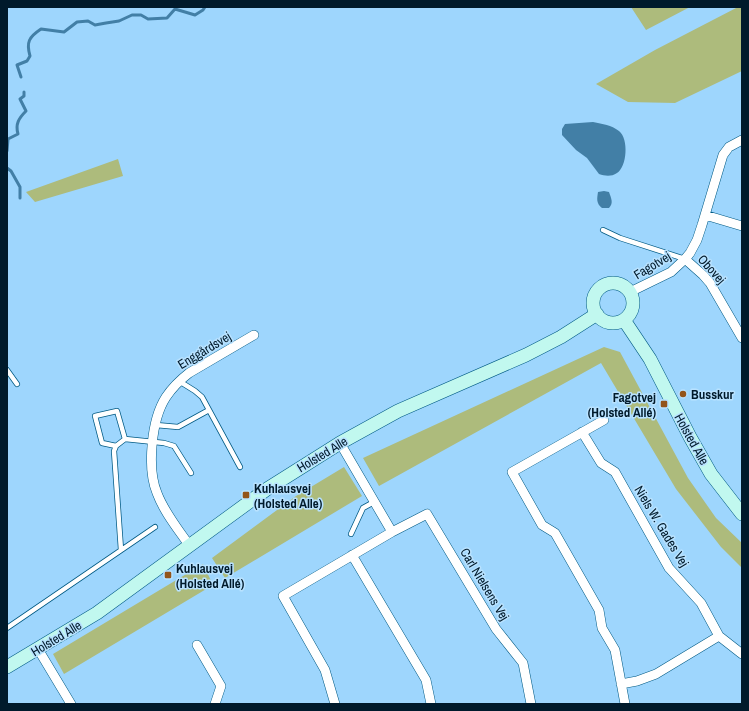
<svg xmlns="http://www.w3.org/2000/svg" width="749" height="711" font-family="'Archivo Narrow',sans-serif">
	<style>
		.green { fill: #adbb7c }
		.water { fill: #427fa6 }
		.lines { fill: none; stroke-linecap: round; stroke-linejoin: round }
		.stream { stroke: #427fa6; stroke-width: 3 }
		.lane-casing { stroke: #015a84; stroke-width: 6 }
		.street-casing { stroke: #015a84; stroke-width: 10 }
		.secondary-casing { stroke: #015a84; stroke-width: 14 }
		.lane { stroke: #fff; stroke-width: 4.5 }
		.street { stroke: #fff; stroke-width: 9 }
		.secondary { stroke: #c1f8ef; stroke-width: 13 }
		.poi-dot { fill: #93541a; stroke: #b8e2ff; stroke-width: 1.5 }
		.labels { text-anchor: middle; stroke-width: 3; stroke-linejoin: round; paint-order: stroke }
		.street-label { font-size: 13px; fill: #001a2b; stroke: #b8e2ff }
		.poi-label { font-size: 13px; font-weight: bold; fill: #001a2b; stroke: #b8e2ff; text-anchor: start }
	</style>
	<rect width="100%" height="100%" fill="#9ed6fd"/>
	<path class="green" d="M631 7H690L646 30Z
		M738 7H742V71L675 103 628 102 596 84 655 50Z
		M118 159 123 176 35 202 26 192Z
		M604 347 620 352 688 478 716 518 742 543V568L721 547 676 489 601 363 379 486 363 458Z
		M344 467 362 496 225 578 212 558 296 496Z
		M203 564 213 585 64 674 53 654Z"/>
	<path class="water" d="M593 122C603 124 611 125 619 131 629 139 627 167 617 173 611 177 605 176 599 174L587 158 576 150 562 135V129L565 124Z
		M604 191 609 192C611 198 614 203 609 208H602C596 203 597 199 598 192Z"/>
	<g class="lines">
		<path class="stream" d="M21 77 17 65 27 61 30 56C26 42 29 37 41 29L64 32 77 22 88 21 95 25 106 23 119 21 132 15H141L148 19 167 18 175 9 195 15 203 10 205 7
			M7 151 8 139 18 134C15 124 19 118 26 111L20 99 24 96V92
			M7 168 11 171 20 187V198"/>
		<g class="lane-casing">
			<path id="lane" d="M603 230 620 238 685 259
				M7 370 17 384
				M179 381 195 391 202 397 240 467
				M156 425 178 427 209 410
				M116 446 102 443 95 416 117 411 125 439
				M351 534 363 508 374 502
				M121 550 114 451 116 446 125 439 164 443 174 446 191 473
				M7 628 155 527"/>
		</g>
		<g class="street-casing">
			<path id="street" d="M705 215 742 226
				M685 259 703 275 710 283 742 338
				M630 292 671 272 685 259 690 253 697 240 702 225 723 155 729 147 742 140
				M604 420 512 472 542 525 555 533 599 610 602 628 615 650 625 704
				M582 432 601 463 615 472 669 568 701 603 719 636 742 654
				M340 443 392 532
				M189 545C178 529 164 512 157 493 147 469 151 420 166 397 172 388 180 380 189 373L254 335
				M352 555 426 680 431 704
				M197 645 221 686 215 704
				M38 649 71 704
				M621 684 637 681 656 674 719 636
				M335 704 325 670 283 596 392 532 427 514 496 629 523 663 531 704"/>
		</g>
		<g class="secondary-casing">
			<path id="secondary" d="M593 303a20 20 0 1 1 40 0a20 20 0 1 1-40 0Z
				M624 320 650 359 690 437 711 474 742 514
				M7 667 97 613 267 489 340 443 398 411 526 355 561 337 597 314"/>
		</g>
		<use href="#lane" class="lane"/>
		<use href="#street" class="street"/>
		<use href="#secondary" class="secondary"/>
	</g>
	<g class="poi-dot">
		<circle cx="683" cy="394" r="4"/>
		<rect x="660" y="400" width="8" height="8" rx="2"/>
		<rect x="242" y="491" width="8" height="8" rx="2"/>
		<rect x="164" y="571" width="8" height="8" rx="2"/>
	</g>
	<g class="labels">
		<g class="street-label">
			<text transform="translate(652 265) rotate(-31)" y="5">Fagotvej</text>
			<text transform="translate(712 269) rotate(48)" y="5">Obovej</text>
			<text transform="translate(204 350) rotate(-31)" y="5">Enggårdsvej</text>
			<text transform="translate(692 439) rotate(61)" y="5">Holsted Alle</text>
			<text transform="translate(322 454) rotate(-31)" y="5">Holsted Alle</text>
			<text transform="translate(662 526) rotate(59)" y="5">Niels W. Gades Vej</text>
			<text transform="translate(485 584) rotate(59)" y="5">Carl Nielsens Vej</text>
			<text transform="translate(56 638) rotate(-31)" y="5">Holsted Alle</text>
		</g>
		<g class="poi-label">
			<text x="691" y="399">Busskur</text>
			<text x="656" y="402" text-anchor="end">Fagotvej<tspan x="656" dy="15">(Holsted Allé)</tspan></text>
			<text x="254" y="493">Kuhlausvej<tspan x="254" dy="15">(Holsted Alle)</tspan></text>
			<text x="176" y="573">Kuhlausvej<tspan x="176" dy="15">(Holsted Allé)</tspan></text>
		</g>
	</g>
	<rect width="749" height="711" fill="none" stroke="#001a2b" stroke-width="16"/>
</svg>
